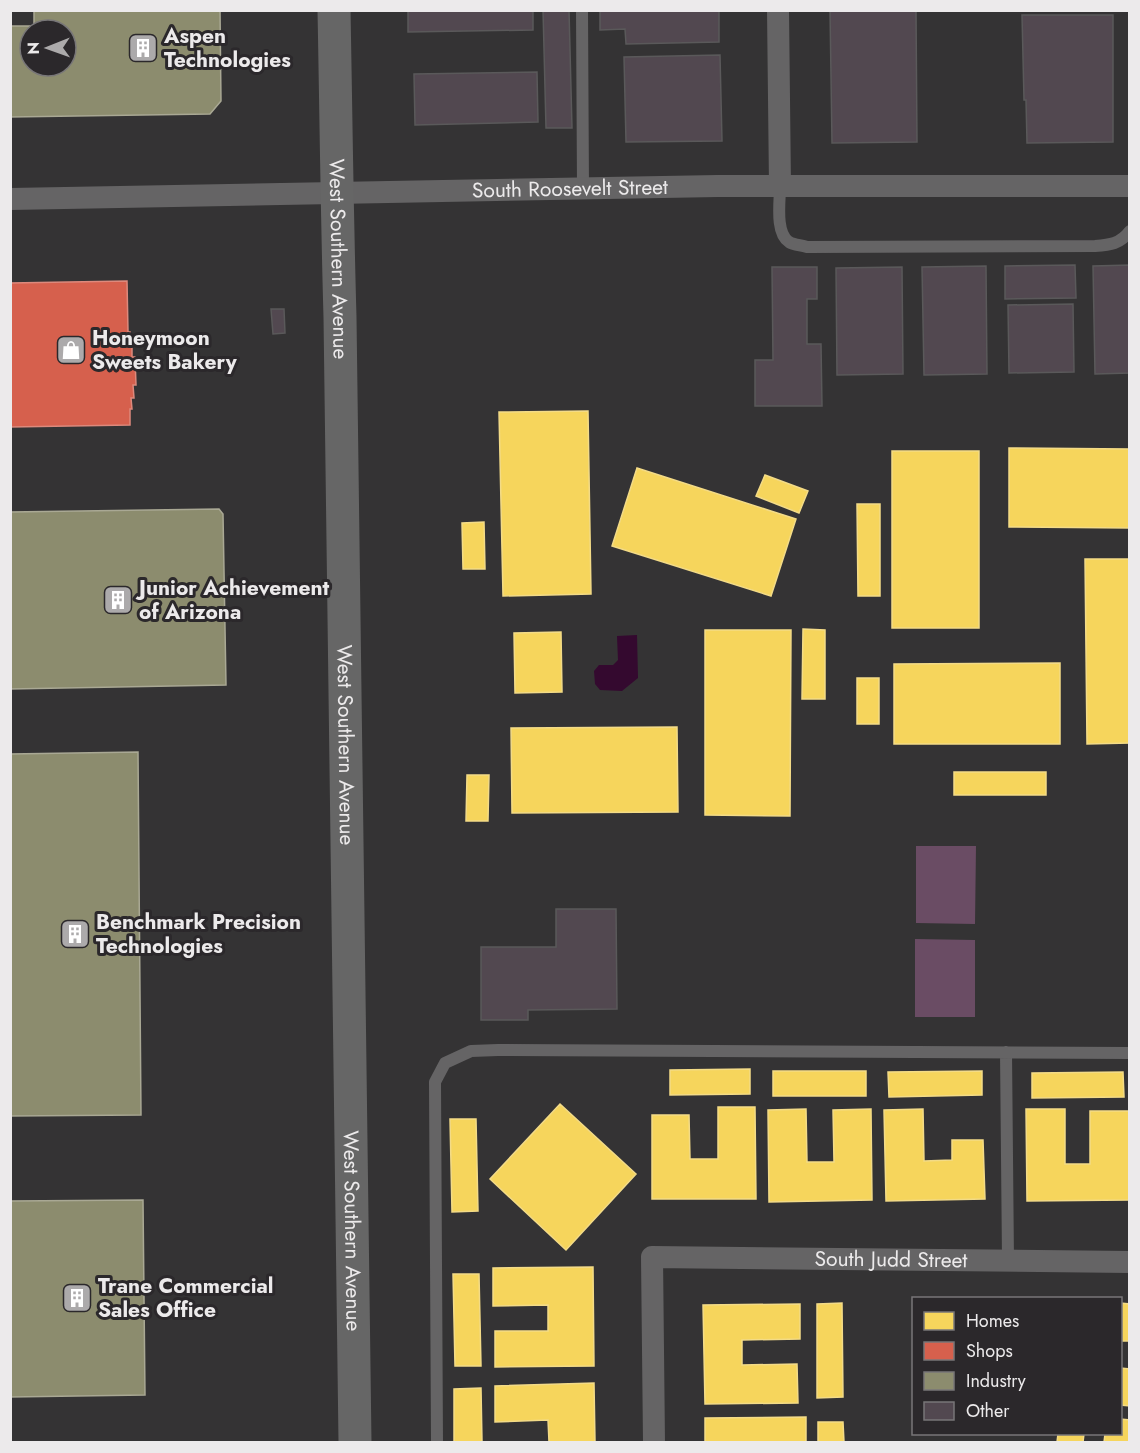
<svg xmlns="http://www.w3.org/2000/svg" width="1140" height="1453" font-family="Jost,sans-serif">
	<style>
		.green { fill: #6a4c64 }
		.water { fill: #34092f }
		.homes { fill: #f6d55c; stroke: #f3db87; stroke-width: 1.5 }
		.shops { fill: #d6604d; stroke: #dd897c; stroke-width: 1.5 }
		.industry { fill: #8c8c6e; stroke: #a9a894; stroke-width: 1.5; fill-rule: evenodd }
		.building { fill: #524850; stroke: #5a595a; stroke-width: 1.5 }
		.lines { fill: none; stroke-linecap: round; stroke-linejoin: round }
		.service { stroke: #656465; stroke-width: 12 }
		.minor { stroke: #656465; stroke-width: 22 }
		.secondary { stroke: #666; stroke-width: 33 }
		.labels { text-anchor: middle; stroke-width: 6; stroke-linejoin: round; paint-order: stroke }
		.poi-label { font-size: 21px; font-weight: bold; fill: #eceaeb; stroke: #2b282b; text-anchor: start }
		.street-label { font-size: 21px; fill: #eceaeb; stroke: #2b282b }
	</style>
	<rect width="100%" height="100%" fill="#343334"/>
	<path class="green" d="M916 846H976L975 924 916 923Z
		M915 939 975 940V1017H915Z"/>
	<path class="water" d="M637 635 638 678 622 691 600 690 595 684 594 671 599 665H613L618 660 617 636Z"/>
	<path class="homes" d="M588 411 591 594 503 596 499 412Z
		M1009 448 1130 449V528L1009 527Z
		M892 451H979V628H892Z
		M637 468 796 519 771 596 612 546Z
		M765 475 808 491 799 513 756 496Z
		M857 504H880V596H858Z
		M484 522 485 569H463L462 523Z
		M1085 559H1130V743L1087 744Z
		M803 629 825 630V699H802Z
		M705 630H791L790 816 705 815Z
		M561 632 562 692 515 693 514 633Z
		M1060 663V744H894V664Z
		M857 678H879V724H857Z
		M677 727 678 812 512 813 511 728Z
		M954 772H1046V795H954Z
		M467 775H489L488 821H466Z
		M750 1069V1094L670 1095V1070Z
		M773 1071H866V1096H773Z
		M982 1071V1095L889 1097 888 1072Z
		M1123 1072 1124 1097 1032 1098V1073Z
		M560 1104 636 1174 566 1250 490 1179Z
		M718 1107H755L756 1199H652V1115H689L690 1159H718Z
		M806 1109 807 1162H834L833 1110 871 1109 872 1200 769 1202 768 1110Z
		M923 1109 924 1161 952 1160V1140H983L985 1199 886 1201 884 1110Z
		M1026 1109H1065V1164H1090V1111H1129V1200L1027 1201Z
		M450 1119H476L478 1211 452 1212Z
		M593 1267 594 1366 495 1367V1331H548V1305L493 1306V1268Z
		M453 1274H479L481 1366H455Z
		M842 1303 843 1397 817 1398V1304Z
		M1120 1303 1130 1304V1341H1120Z
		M800 1304V1339L742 1340V1365L797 1364 798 1403 705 1404 703 1305Z
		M1120 1368 1130 1369V1406L1120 1405Z
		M594 1383 595 1442H549L548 1420 495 1422V1386Z
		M481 1388 482 1442H454V1389Z
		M806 1417V1442H705V1418Z
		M1120 1419 1130 1420V1442H1104L1105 1434H1120Z
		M818 1422H843L844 1442H818Z
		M1058 1434H1084L1083 1442H1057Z"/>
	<path class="shops" d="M127 281 128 332H130V343H132V357H135L136 385H133L134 398H131L132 409H130V425L10 427V283Z"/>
	<path class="industry" d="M34 10H220L221 101 210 114 10 117V26H34ZM30 30H66V66H30Z
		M219 509 223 514 226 685 10 689V512Z
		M138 752 141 1115 10 1116V754Z
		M143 1200 145 1395 10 1397V1201Z"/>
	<path class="building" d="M408 10H533V30L408 32Z
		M543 10H569L572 128H546Z
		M600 10H719V42L626 44 625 29 600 30Z
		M830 10H916L917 142 832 143Z
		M1022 15H1113V142L1027 143 1026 100H1024Z
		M720 55 722 141 626 142 624 57Z
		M537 72 538 122 415 125 414 74Z
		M1075 265 1076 298 1005 299V266Z
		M1130 265V373L1095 374 1093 266Z
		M986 266 987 374 924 375 922 267Z
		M772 267H817V299H807V344H821L822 406H755V360H773Z
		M902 267 903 374 837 375 836 268Z
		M1073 304 1074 372 1009 373 1008 305Z
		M271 309H284L285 333 273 334Z
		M556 909H616L617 1009 528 1010V1020H481V947H556Z"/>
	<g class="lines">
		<path class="service" d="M582 10 583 189
			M780 187C780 201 775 233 789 242 794 245 801 245 807 247L1095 246C1110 245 1120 244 1130 231
			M1006 1052 1008 1261
			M437 1442 435 1082 445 1063 471 1051 498 1050 1130 1053"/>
		<g class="minor">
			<path d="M778 10 780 187"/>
			<path id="s1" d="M10 199 718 186H1130"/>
			<path id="s2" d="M654 1442 652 1257 1130 1262"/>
		</g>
		<path class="secondary" id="s3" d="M334 10C336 113 337 215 340 317L355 1442"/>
	</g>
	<defs>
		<g id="building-square" transform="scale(1.5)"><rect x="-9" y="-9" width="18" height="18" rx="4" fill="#acaaab" stroke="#2b282b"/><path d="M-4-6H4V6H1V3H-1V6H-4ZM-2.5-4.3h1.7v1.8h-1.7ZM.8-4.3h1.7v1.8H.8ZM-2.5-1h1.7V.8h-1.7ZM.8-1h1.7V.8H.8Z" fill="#fff"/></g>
		<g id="shop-square" transform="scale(1.5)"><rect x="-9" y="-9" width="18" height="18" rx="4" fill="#acaaab" stroke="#2b282b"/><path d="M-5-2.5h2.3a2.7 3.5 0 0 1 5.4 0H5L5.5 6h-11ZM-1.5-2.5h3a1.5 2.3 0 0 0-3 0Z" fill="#fff"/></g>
	</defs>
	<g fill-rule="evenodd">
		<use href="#building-square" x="143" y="48"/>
		<use href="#shop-square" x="71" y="350"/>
		<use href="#building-square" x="118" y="600"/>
		<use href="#building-square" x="75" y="934"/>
		<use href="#building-square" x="77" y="1298"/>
	</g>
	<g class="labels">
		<g class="poi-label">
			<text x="164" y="43">Aspen<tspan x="164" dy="24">Technologies</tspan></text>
			<text x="92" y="345">Honeymoon<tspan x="92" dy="24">Sweets Bakery</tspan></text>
			<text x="139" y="595">Junior Achievement<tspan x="139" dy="24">of Arizona</tspan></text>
			<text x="96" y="929">Benchmark Precision<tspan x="96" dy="24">Technologies</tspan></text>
			<text x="98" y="1293">Trane Commercial<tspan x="98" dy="24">Sales Office</tspan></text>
		</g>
		<g class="street-label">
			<text dy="7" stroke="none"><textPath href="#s1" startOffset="560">South Roosevelt Street</textPath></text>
			<text dy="7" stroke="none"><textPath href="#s3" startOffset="249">West Southern Avenue</textPath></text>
			<text dy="7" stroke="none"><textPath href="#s3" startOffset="735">West Southern Avenue</textPath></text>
			<text dy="7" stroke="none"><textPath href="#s3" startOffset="1221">West Southern Avenue</textPath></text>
			<text dy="7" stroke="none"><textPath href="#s2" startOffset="424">South Judd Street</textPath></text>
		</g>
	</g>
	<rect width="1140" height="1453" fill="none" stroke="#eceaeb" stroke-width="24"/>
	<rect x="912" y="1297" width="210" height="138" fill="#2b282b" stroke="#787678" stroke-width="1.5"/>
	<rect x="924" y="1312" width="30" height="18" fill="#f6d55c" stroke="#787678" stroke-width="1.5"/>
	<text x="966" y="1327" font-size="18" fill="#eceaeb">Homes</text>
	<rect x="924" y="1342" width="30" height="18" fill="#d6604d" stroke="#787678" stroke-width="1.5"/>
	<text x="966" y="1357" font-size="18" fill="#eceaeb">Shops</text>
	<rect x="924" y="1372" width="30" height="18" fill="#8c8c6e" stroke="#787678" stroke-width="1.5"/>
	<text x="966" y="1387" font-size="18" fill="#eceaeb">Industry</text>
	<rect x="924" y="1402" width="30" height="18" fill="#524850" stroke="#787678" stroke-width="1.5"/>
	<text x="966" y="1417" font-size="18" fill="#eceaeb">Other</text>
	<g transform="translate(48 48) rotate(269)"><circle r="28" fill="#2b282b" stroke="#787678" stroke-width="1.5"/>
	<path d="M0-4.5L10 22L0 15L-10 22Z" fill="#acaaab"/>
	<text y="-9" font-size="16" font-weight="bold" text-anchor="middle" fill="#eceaeb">N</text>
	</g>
</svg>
